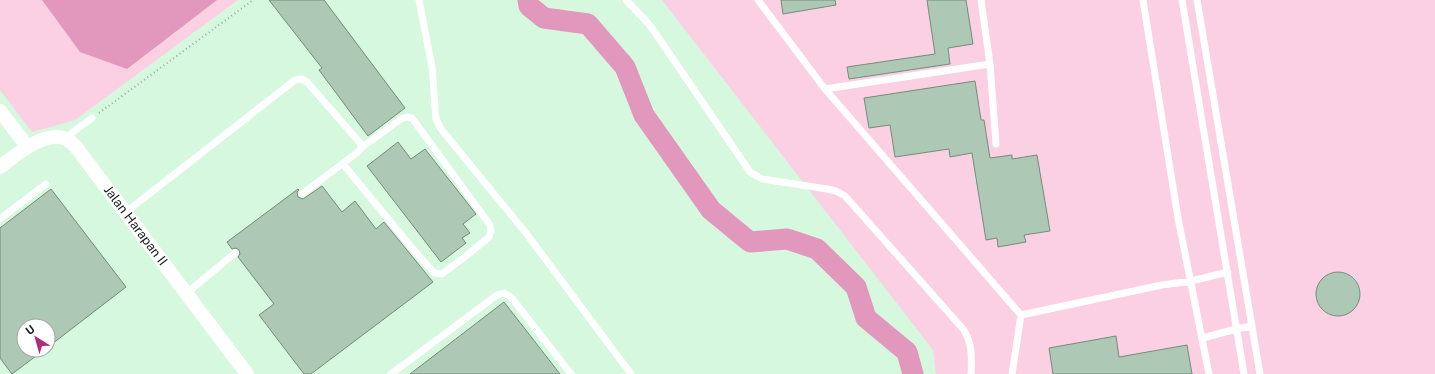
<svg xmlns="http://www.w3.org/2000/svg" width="1435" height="374" font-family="'Public Sans',sans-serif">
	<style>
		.built { fill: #d5f8de; fill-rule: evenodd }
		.green { fill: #fbd0e3 }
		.water { fill: #e297bc }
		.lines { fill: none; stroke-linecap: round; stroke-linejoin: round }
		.river { stroke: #e297bc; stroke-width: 21 }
		.building { fill: #adc8b4; stroke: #738d79 }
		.path { stroke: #9aac9f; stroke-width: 2; stroke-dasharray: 1 3; stroke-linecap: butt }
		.lane { stroke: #fff; stroke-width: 7 }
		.street { stroke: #fff; stroke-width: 14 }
		.labels { text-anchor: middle; stroke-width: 3; stroke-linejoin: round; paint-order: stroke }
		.street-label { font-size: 13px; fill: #17221a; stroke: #fff }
	</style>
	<rect width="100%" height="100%" fill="#e7feed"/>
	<path class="built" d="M0 0H1435V374H0ZM24 326H48V350H24Z"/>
	<path class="green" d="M0 0H238L75 120 32 132 0 90Z
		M662 0H1435V374H936L933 350Z"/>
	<path class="water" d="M42 0H217L127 69 80 52Z"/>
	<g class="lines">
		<path class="river" d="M528 0 529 6 544 18 588 24 625 67 644 115 711 210 750 242 787 239 817 249 856 287 866 318 907 352 913 374"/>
	</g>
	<path class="building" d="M269 0H324L405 108 368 136 319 70 322 68Z
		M781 0H835L836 5 783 14Z
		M927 0H966L973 44 948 48 950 64 849 79 847 67 935 54Z
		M975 81 981 120H984L990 158 1012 155V159L1037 155 1050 231 1024 235 1026 242 998 247 997 238 986 240 972 153 950 157 949 149 895 157 890 125 869 128 864 98Z
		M398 142 411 159 425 149 476 214 463 224 470 233 462 238 466 243 441 262 367 166Z
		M322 186 342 212 355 201 376 229 384 222 433 282 311 374H304L259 315 274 304 238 257 240 254 239 250 236 248 232 249 227 242 298 189 299 190 297 192 298 197 303 199Z
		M51 189 126 287 48 347V326H24V350H44L12 374 0 358V228Z
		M1316 294a22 22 0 1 1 44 0a22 22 0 1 1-44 0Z
		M504 302 560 374H410Z
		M1116 336 1119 357 1187 345 1192 374H1053L1049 348Z"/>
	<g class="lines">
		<path class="path" d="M99 113 253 0"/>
		<path class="lane" d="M419 0 432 67 436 119 441 129 526 233 631 374
			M626 0 647 22 654 31 750 172 762 179 827 189 836 191 845 196 964 330C972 343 972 358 971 374
			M758 0 825 89 1021 315 1162 285 1191 281 1228 272
			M1143 0 1178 218 1209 374
			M1182 0 1244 374
			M1197 0 1260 374
			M990 64 996 144
			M825 89 990 64 981 0
			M65 138 92 118
			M302 194 358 152 361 148 401 119 407 117 412 118 490 225 491 231 489 237 466 256 442 274 434 273 412 248 343 164
			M126 212 295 80 302 79 307 82 361 144V148
			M0 219 46 184
			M187 293 235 253
			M1203 338 1236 329 1252 326
			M391 374 497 295 504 293 511 297 571 374
			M1012 374 1021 315"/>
		<path class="street" d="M0 111 27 146
			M0 167C16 155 42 132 64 138 69 140 73 144 76 147L247 374"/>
	</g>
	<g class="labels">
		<g class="street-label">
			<text transform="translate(136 225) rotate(53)" y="5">Jalan Harapan II</text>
		</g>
	</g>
	<g transform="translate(36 338) rotate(323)"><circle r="19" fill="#ffffff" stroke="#a2a7a3"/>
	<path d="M0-3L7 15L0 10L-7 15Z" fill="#ad2d79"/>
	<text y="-6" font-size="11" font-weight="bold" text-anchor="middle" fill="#17221a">U</text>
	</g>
</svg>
